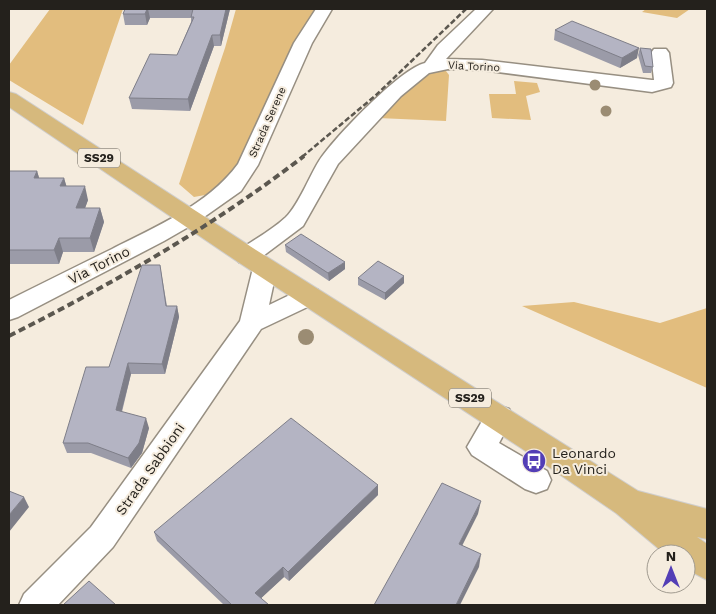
<svg xmlns="http://www.w3.org/2000/svg" width="716" height="614" font-family="'Work Sans',sans-serif">
	<style>
		.green { fill: #e2bd7e }
		.lines { fill: none; stroke-linecap: round; stroke-linejoin: round }
		.minor-casing { stroke: #978f82; stroke-width: 3 }
		.major-casing { stroke: #cfcecd; stroke-width: 2 }
		.minor { fill: #fff; fill-rule: evenodd }
		.major { fill: #d6b97d; fill-rule: evenodd }
		.rail-far1 { stroke: #5b574f; stroke-width: 2.5; stroke-dasharray: 5.5 2.5; stroke-linecap: butt }
		.rail { stroke: #5b574f; stroke-width: 4; stroke-dasharray: 7 4; stroke-linecap: butt }
		.tree { fill: #9b8c73 }
		.wall { fill: #9b9ba8 }
		.shaded-wall { fill: #7e7e88 }
		.building { fill: #b4b4c3; stroke: #7e7e88 }
		.labels { text-anchor: middle; stroke-width: 4; stroke-linejoin: round; paint-order: stroke }
		.far-street-label { font-size: 11px; fill: #24211c; stroke: #f5ecde }
		.shield { fill: #f5ecde; stroke: #635e56; stroke-width: 1 }
		.shield-label { font-size: 12px; font-weight: bold; fill: #24211c }
		.street-label { font-size: 14px; fill: #24211c; stroke: #f5ecde }
		.poi-label { font-size: 14px; fill: #24211c; stroke: #f5ecde; text-anchor: start }
	</style>
	<rect width="100%" height="100%" fill="#f5ecde"/>
	<path class="green" d="M50 9H123L83 125 9 80V65Z
		M236 9H318L300 39 250 148 227 181 205 195 194 197 179 184 225 48Z
		M646 9H690L677 18 642 12Z
		M443 67 449 75 446 121 378 118C398 99 417 78 443 67Z
		M514 81 537 83 540 92 526 96 531 120 492 118 489 94H516Z
		M574 302 660 323 707 308V388L522 306Z"/>
	<g class="lines">
		<g class="minor-casing">
			<path id="minor" d="M316 9H332L312 43 258 165 241 191 197 222 164 241 18 317 9 320V300C43 283 77 266 112 249 155 227 208 205 238 164L294 43Z
				M476 9H493L446 59 482 60 652 80H654L651 53 654 49H666L669 53 673 83 671 87 652 92 482 70 448 69 429 73 401 96 338 164 303 226 255 262 247 264 239 262 235 256 239 250C254 240 272 230 286 217 299 204 309 177 319 161 334 138 400 69 425 63L438 45Z
				M265 260 273 262 277 268 269 305 300 290 309 287 318 290 321 296 318 302 261 329 113 547 58 605H19L24 594 91 527 240 321 253 268 257 262Z
				M499 406 509 409 513 417 499 443 547 471 551 480 547 489 536 493 525 489 472 455 467 447 489 409Z"/>
		</g>
		<g class="major-casing">
			<path id="major" d="M9 92 16 94 256 250 638 491 707 509V539L697 537 707 544V580L686 569V554H665L616 513 521 448 238 262 9 107Z"/>
		</g>
		<use href="#minor" class="minor"/>
		<use href="#major" class="major"/>
		<path class="rail-far1" d="M302 157 375 96 466 9"/>
		<path class="rail" d="M9 336C112 284 212 227 304 156"/>
	</g>
	<g class="tree">
		<circle cx="595" cy="85" r="5.5"/>
		<circle cx="606" cy="111" r="5.5"/>
		<circle cx="306" cy="337" r="8"/>
	</g>
	<path class="wall" d="M125 9H230L221 46H214L190 111 132 109 129 98 177 55 191 22V18H150L147 25H125L123 14Z
		M555 30 637 58 620 68 554 40Z
		M640 48 653 67 651 73H643L638 55Z
		M9 171H37L39 178H64L66 186 88 200 85 208H100L104 222 94 252H63L59 264H9Z
		M285 245 345 269 329 281 286 252Z
		M160 265 167 306H177L179 317 165 374H131L122 412 149 428 142 453 131 468 91 453H67L63 443 109 367Z
		M404 276V283L385 300 358 285V278Z
		M378 495 289 581 284 577 261 598 269 605H224L157 541 154 532Z"/>
	<path class="shaded-wall" d="M147 9H148L150 18 147 25 145 14Z
		M226 9H230L221 46 220 35Z
		M212 35 214 46 190 111 188 99Z
		M639 48 637 58 620 68 622 58Z
		M37 171 41 184 34 178Z
		M64 178 68 191 60 186Z
		M85 186 88 200 80 222 76 208Z
		M100 208 104 222 94 252 90 238Z
		M59 238 63 252 59 264 54 250Z
		M345 262V269L329 281 328 273Z
		M404 276V283L385 300V293Z
		M177 306 179 317 165 374 162 364Z
		M128 363 131 374 119 421 116 410Z
		M146 418 149 428 142 453 131 468 128 458Z
		M378 485V495L289 581 288 572Z
		M24 497 29 507 9 532V515Z
		M481 501 478 514 457 556 459 544Z
		M481 554 479 567 460 605H456Z
		M283 567 284 577 257 602 255 593Z"/>
	<path class="building" d="M125 9H147L145 14H123Z
		M193 9H226L220 35H212L188 99 129 98 150 54 177 55 194 17H191Z
		M572 21 639 48 622 58 555 30Z
		M640 48 651 49 653 67 645 66Z
		M9 171H37L34 178H64L60 186H85L76 208H100L90 238H59L54 250H9Z
		M301 234 345 262 328 273 285 245Z
		M378 261 404 276 385 293 358 278Z
		M142 265H160L166 306H177L162 364 128 363 116 410 146 418 139 443 128 458 88 443H63L86 367H109Z
		M291 418 378 485 288 572 283 567 255 593 269 605H232L154 532Z
		M442 483 481 501 459 544 481 554 456 605H374Z
		M9 491 24 497 9 515Z
		M89 581 116 605H63Z"/>
	<defs>
		<g id="bus-disc" transform="scale(1.25)"><circle r="9.5" fill="#533eb6" stroke="#f5ecde"/><path d="M-5-6H5V4H4V6H2V4H-2V6H-4V4H-5ZM-3.5-4V0h7V-4ZM-3.5 1.2v1.5H-2V1.2ZM2 1.2v1.5H3.5V1.2Z" fill="#fff"/></g>
	</defs>
	<g fill-rule="evenodd">
		<use href="#bus-disc" x="534" y="461"/>
	</g>
	<g class="labels">
		<g class="far-street-label">
			<text transform="translate(474 66) rotate(3)" y="4">Via Torino</text>
			<text transform="translate(267 122) rotate(-66)" y="4">Strada Serene</text>
		</g>
		<g class="shield">
			<rect x="78" y="148.5" width="42" height="19" rx="4"/>
			<rect x="449" y="388.5" width="42" height="19" rx="4"/>
		</g>
		<g class="shield-label">
			<text x="99" y="162">SS29</text>
			<text x="470" y="402">SS29</text>
		</g>
		<g class="street-label">
			<text transform="translate(99 265) rotate(-27)" y="5">Via Torino</text>
			<text transform="translate(150 469) rotate(-55)" y="5">Strada Sabbioni</text>
		</g>
		<g class="poi-label">
			<text x="552" y="458">Leonardo<tspan x="552" dy="16">Da Vinci</tspan></text>
		</g>
	</g>
	<rect width="716" height="614" fill="none" stroke="#24211c" stroke-width="20"/>
	<g transform="translate(671 569)"><circle r="24" fill="#f5ecde" stroke="#a19b90"/>
	<path d="M0-4L9 19L0 12L-9 19Z" fill="#533eb6"/>
	<text y="-8" font-size="14" font-weight="bold" text-anchor="middle" fill="#24211c">N</text>
	</g>
</svg>
